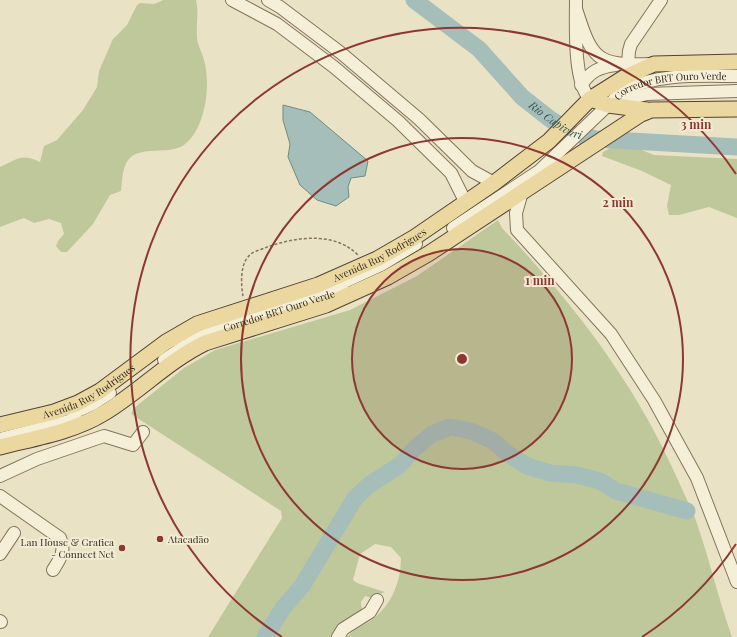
<svg xmlns="http://www.w3.org/2000/svg" width="737" height="637" font-family="'Playfair Display',serif">
	<style>
		.green { fill: #bfc89a }
		.water { fill: #a6beb9; stroke: #6e8c86 }
		.lines { fill: none; stroke-linecap: round; stroke-linejoin: round }
		.river { stroke: #a6beb9; stroke-width: 17 }
		.minor-casing { stroke: #84745d; stroke-width: 14 }
		.major-casing { stroke: #524231; stroke-width: 17 }
		.path { stroke: #84745d; stroke-width: 1.5; stroke-dasharray: 3 2; stroke-linecap: butt }
		.minor { stroke: #f6efd8; stroke-width: 12 }
		.major { stroke: #ead8a0; stroke-width: 15 }
		.ring { fill: none; stroke: #8e3732; stroke-width: 2 }
		.poi-dot { fill: #8e3732; stroke: #f2ecd4; stroke-width: 1.5 }
		.labels { text-anchor: middle; stroke-width: 4; stroke-linejoin: round; paint-order: stroke }
		.street-label { font-size: 10px; fill: #352b1f; stroke: #f2ecd4 }
		.poi-label { font-size: 10px; fill: #352b1f; stroke: #f2ecd4; text-anchor: start }
		.water-label { font-size: 11px; font-style: italic; fill: #305454; stroke: #f2ecd4 }
		.centre { fill: #8e3732; stroke: #f2ecd4; stroke-width: 2 }
		.ring-label { font-size: 12px; text-anchor: middle; font-weight: bold; fill: #8e3732; stroke: #f2ecd4; stroke-width: 4; stroke-linejoin: round; paint-order: stroke }
	</style>
	<rect width="100%" height="100%" fill="#eae2c5"/>
	<path class="green" d="M163 0H196C199 13 196 24 197 37 197 44 202 52 204 60 211 84 206 129 184 145 167 157 133 142 125 166 122 174 122 183 121 191L110 195 93 224 67 252H61L56 246 58 241 64 234 61 223 49 219 34 223 24 218 0 227V167C18 159 21 153 40 162L44 146 57 140 83 110 97 87 99 71 113 39 127 25 137 5 140 3 154 4Z
		M618 144H627L654 155 737 159V218L709 207 679 215H669L667 206 671 185 642 171 602 156 603 152Z
		M498 220 502 228C573 303 636 384 678 480 683 492 690 505 695 518 709 557 718 598 732 637H347C354 629 364 625 373 619 392 604 401 581 401 558L391 547 375 544 360 554 353 580 357 583 385 592 372 598 365 596 361 602 362 612 334 637H208L282 518 281 511 131 414 134 408 184 368 215 350 350 310 417 276Z"/>
	<path class="water" d="M283 105 310 112 368 161 365 176 351 178 348 187 349 197 336 206 317 200 300 185 288 157 290 144 283 120Z"/>
	<g class="lines">
		<g class="river">
			<path id="s1" d="M414 0 479 49 522 97 550 119 572 133 596 139 737 147"/>
			<path d="M265 637 283 608 302 586 355 498 369 485 400 465 415 448 432 434 450 427 471 431 493 441 508 454 527 466 550 473 577 475 600 481 616 491 687 511"/>
		</g>
		<g class="minor-casing">
			<g id="minor">
				<path d="M232 0 277 24 334 67 398 121 451 173 466 203"/>
				<path d="M268 0 280 7 341 53 419 119 472 171 494 183"/>
				<path d="M576 0C576 24 573 82 590 99"/>
				<path d="M576 9C592 59 596 66 650 64"/>
				<path d="M628 65 629 51 631 44 661 0"/>
				<path d="M581 85C591 71 599 67 616 65"/>
				<path d="M612 103 647 94 737 91"/>
				<path d="M522 192 516 213 517 230 611 334 654 400 697 478 737 582"/>
				<path id="s2" d="M453 228 539 171 624 90C659 73 699 76 737 76"/>
				<path d="M331 288 381 265 416 244"/>
				<path id="s3" d="M164 360 192 341 212 332 343 290"/>
				<path d="M73 413 93 404 110 393"/>
				<path d="M0 439 76 419"/>
				<path d="M0 476 37 459 104 436 133 445 143 432"/>
				<path d="M0 496 60 538C66 551 60 559 53 570"/>
				<path d="M0 554 14 533"/>
				<path d="M0 621 1 622"/>
				<path d="M338 637 343 629 370 612 377 600"/>
			</g>
		</g>
		<g class="major-casing">
			<g id="major">
				<path d="M590 99 608 105 647 110"/>
				<path id="s4" d="M0 425 54 412 78 403 100 391 166 342 197 324 318 285 377 259 415 237 494 183 549 141 590 99 625 77 654 64 737 62"/>
				<path d="M0 447C35 438 73 432 104 413 139 392 168 361 205 343L326 305 388 277 428 254 641 114 651 110 737 109"/>
			</g>
		</g>
		<path class="path" d="M243 296C241 285 240 266 248 257 252 251 261 250 267 247 296 237 334 231 358 255"/>
		<use href="#minor" class="minor"/>
		<use href="#major" class="major"/>
	</g>
	<circle cx="462" cy="359" r="110" fill="#8e3732" fill-opacity=".12"/>
	<g class="ring">
		<circle cx="462" cy="359" r="110"/>
		<circle cx="462" cy="359" r="221"/>
		<path d="M736 544A331 331 0 0 1 642 637M282 637A331 331 0 1 1 736 174"/>
	</g>
	<g class="poi-dot">
		<circle cx="160" cy="539" r="4"/>
		<circle cx="122" cy="548" r="4"/>
	</g>
	<g class="labels">
		<g class="street-label">
			<text dy="4" stroke="none"><textPath href="#s2" startOffset="267">Corredor BRT Ouro Verde</textPath></text>
			<text dy="4" stroke="none"><textPath href="#s4" startOffset="420">Avenida Ruy Rodrigues</textPath></text>
			<text dy="4" stroke="none"><textPath href="#s3" startOffset="126">Corredor BRT Ouro Verde</textPath></text>
			<text dy="4" stroke="none"><textPath href="#s4" startOffset="96">Avenida Ruy Rodrigues</textPath></text>
		</g>
		<g class="poi-label">
			<text x="168" y="543">Atacadão</text>
			<text x="114" y="546" text-anchor="end">Lan House &amp; Grafica<tspan x="114" dy="12">- Connect Net</tspan></text>
		</g>
		<g class="water-label">
			<text dy="4" stroke="none"><textPath href="#s1" startOffset="187">Rio Capivari</textPath></text>
		</g>
	</g>
	<circle cx="462" cy="359" r="6" class="centre"/>
	<g class="ring-label">
		<text x="696" y="129">3 min</text>
		<text x="618" y="207">2 min</text>
		<text x="540" y="285">1 min</text>
	</g>
</svg>
